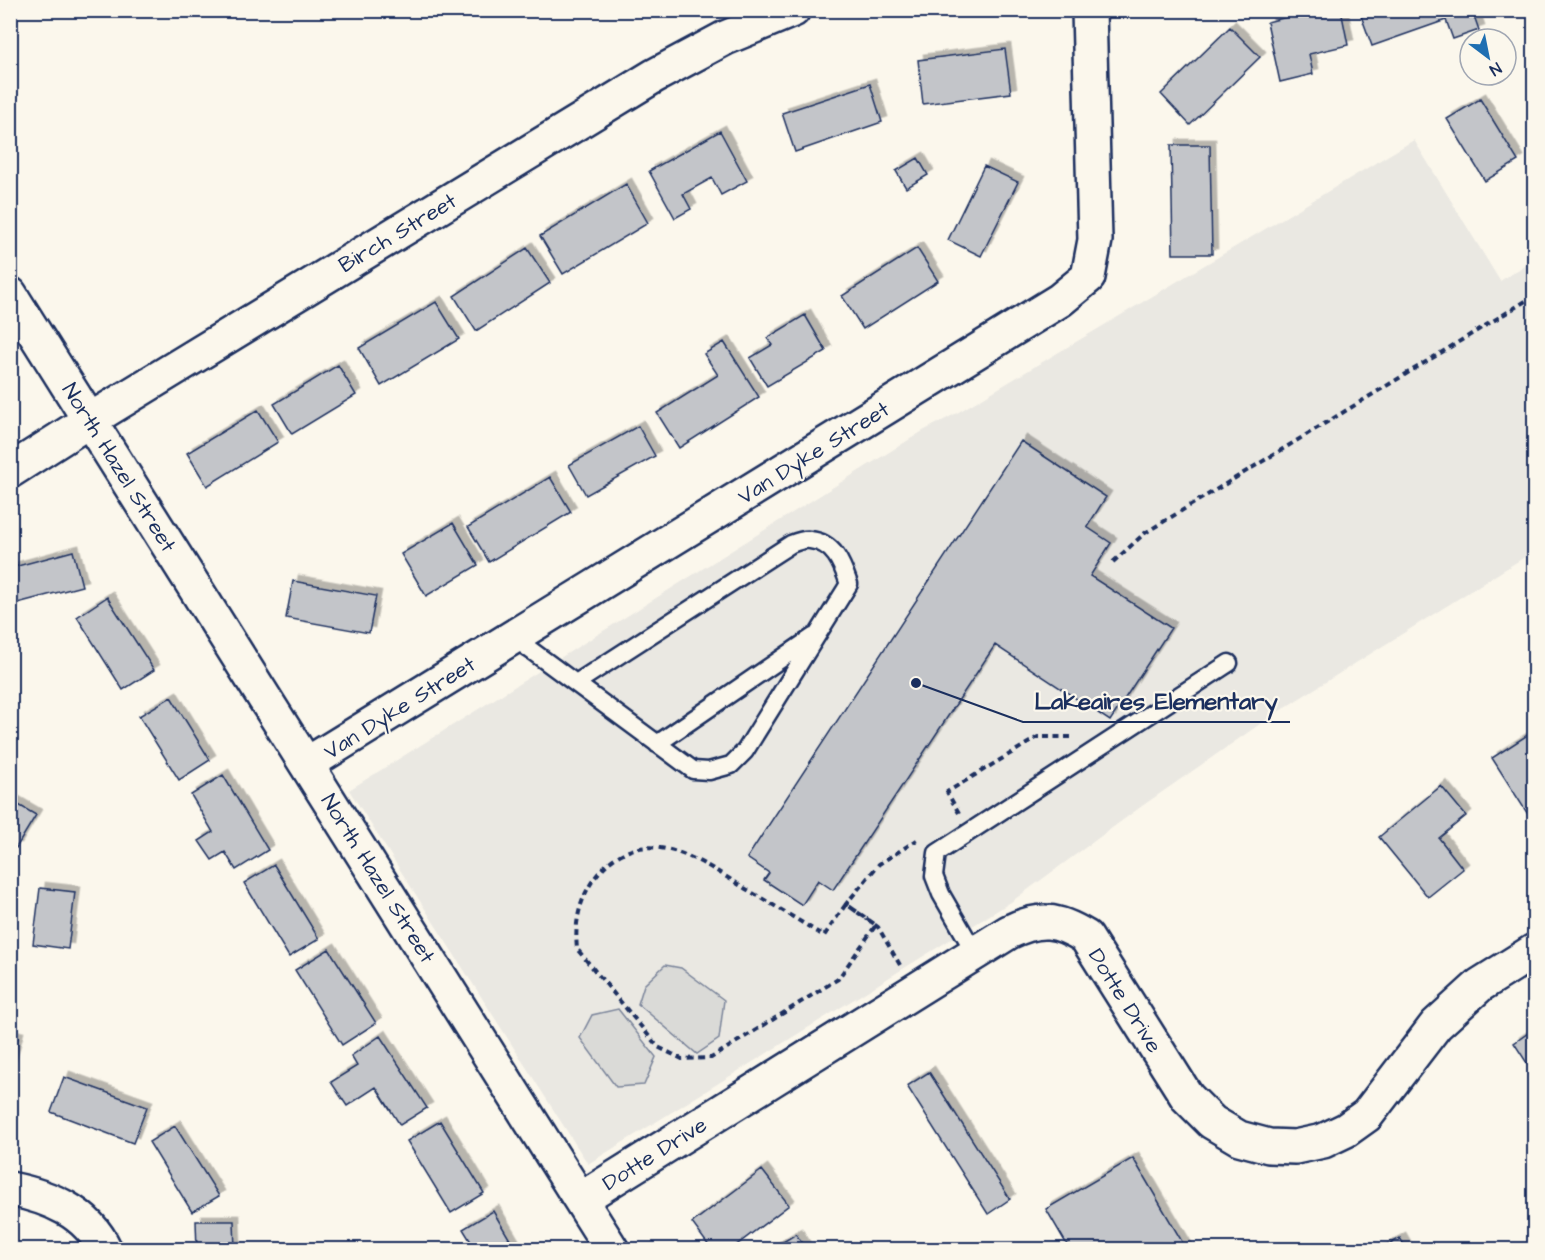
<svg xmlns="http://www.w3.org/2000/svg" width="1545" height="1260" font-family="'Architects Daughter',sans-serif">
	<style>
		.built { fill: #eae8e2 }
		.green { fill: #dadad7; stroke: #7a849a; stroke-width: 1.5 }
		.building { fill: #c3c5c9; stroke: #1b2f5e; stroke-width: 1.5; filter: url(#shadow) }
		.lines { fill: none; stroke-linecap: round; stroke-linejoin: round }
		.service-casing { stroke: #1b2f5e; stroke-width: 21 }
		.minor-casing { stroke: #1b2f5e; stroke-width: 38 }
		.path { stroke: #1b2f5e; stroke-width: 4; stroke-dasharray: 6 4.5; stroke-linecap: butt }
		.service { stroke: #fbf7ec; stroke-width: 16 }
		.minor { stroke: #fbf7ec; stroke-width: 33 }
		.labels { text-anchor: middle; stroke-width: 4.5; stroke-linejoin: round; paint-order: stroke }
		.street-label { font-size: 22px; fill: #1b2f5e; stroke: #fbf7ec }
		.leader { fill: none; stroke: #1b2f5e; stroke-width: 2 }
		.callout-dot { fill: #1b2f5e; stroke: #fbf7ec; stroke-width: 2 }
		.callout-label { font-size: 24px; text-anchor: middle; font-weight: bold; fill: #1b2f5e; stroke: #fbf7ec; stroke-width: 4.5; stroke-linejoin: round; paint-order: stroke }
	</style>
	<defs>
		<filter id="shadow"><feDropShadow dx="5.5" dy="-5.5" stdDeviation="0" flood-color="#0004"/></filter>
	</defs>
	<rect width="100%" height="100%" fill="#fbf7ec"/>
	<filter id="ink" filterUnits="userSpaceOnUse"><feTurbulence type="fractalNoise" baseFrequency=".0167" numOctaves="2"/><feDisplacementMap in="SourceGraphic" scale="12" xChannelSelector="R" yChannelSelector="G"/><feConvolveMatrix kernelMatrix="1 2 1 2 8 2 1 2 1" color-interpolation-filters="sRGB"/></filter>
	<g filter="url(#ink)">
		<path class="built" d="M1414 140 1500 281 1534 260V551L1273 715 1142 806 1011 902 588 1164 349 790 923 431 957 413Z"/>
		<path class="green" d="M665 965 681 968 724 1000 719 1039 697 1054 638 1004 644 985Z
			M618 1009 656 1057 644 1085 616 1087 580 1038 592 1015Z"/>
		<path class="building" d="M1316 10H1341L1348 45 1309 54 1313 74 1280 82 1267 22Z
			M1359 10H1472L1479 30 1453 39 1446 20 1372 46Z
			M1230 27 1260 57 1190 125 1161 94Z
			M1005 49 1011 93 923 104 918 60Z
			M870 84 882 122 795 152 782 113Z
			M1480 99 1518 161 1485 181 1447 119Z
			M720 131 747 181 721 195 712 178 683 194 691 209 675 218 649 171Z
			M1171 145H1210L1212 254H1173Z
			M918 158 928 175 906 188 896 171Z
			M984 166 1018 182 981 256 948 240Z
			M626 184 648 223 563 274 540 236Z
			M527 248 550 283 476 331 454 296Z
			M917 248 938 281 863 329 842 296Z
			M436 302 459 339 381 386 359 348Z
			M805 315 826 351 767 386 750 358 772 345 767 338Z
			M724 342 759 397 679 448 657 413 718 375 704 354Z
			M338 365 356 395 292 434 274 404Z
			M258 410 278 442 207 486 187 453Z
			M638 426 655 456 586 495 569 465Z
			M1021 441 1106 497 1087 527 1111 543 1090 576 1171 628 1110 721 995 645 833 890 818 880 802 905 764 880 769 873 747 858Z
			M550 477 571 512 489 562 468 527Z
			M453 523 478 565 426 596 401 554Z
			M73 551 82 586 10 605V568Z
			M293 581 376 596 369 633 286 618Z
			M107 597 154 670 123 690 77 617Z
			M171 697 210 760 179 780 139 716Z
			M1529 734 1534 742V812L1529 816 1492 758Z
			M223 775 268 850 236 870 225 852 212 860 199 841 213 832 191 795Z
			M1441 786 1466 816 1439 838 1463 869 1428 897 1379 837Z
			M10 800 36 815 16 848 10 845Z
			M274 865 319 939 289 957 244 883Z
			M40 888 75 892 68 949 33 944Z
			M329 949 376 1023 342 1045 295 970Z
			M1534 1029V1074L1514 1043Z
			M10 1036 18 1038 10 1069Z
			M380 1036 427 1108 400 1125 376 1087 347 1106 331 1082 357 1066 351 1056Z
			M929 1072 1010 1199 988 1214 907 1086Z
			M64 1077 147 1107 133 1143 51 1112Z
			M440 1121 484 1193 451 1213 407 1141Z
			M175 1126 219 1196 192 1212 149 1142Z
			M1133 1158 1187 1250H1070L1046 1209Z
			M762 1170 789 1205 730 1250H712L692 1223Z
			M493 1211 516 1250H476L463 1229Z
			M196 1221H234L235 1250H197Z
			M796 1234 806 1250H770Z
			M1400 1238 1407 1250H1380Z"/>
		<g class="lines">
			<g class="service-casing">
				<path id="service" d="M513 637 693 770 709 771 731 765 745 751 849 584C842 564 834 542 810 540 804 539 796 542 791 544L576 683
					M657 744 813 637
					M975 953 941 894 934 876 937 853 1229 663"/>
			</g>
			<g class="minor-casing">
				<path id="minor" d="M10 294 612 1250
					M10 471 90 420 654 76 725 38 793 10
					M307 764 1060 300 1088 277 1095 240 1089 10
					M10 1189C49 1197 87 1211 105 1250
					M581 1199 1009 932C1040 917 1057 919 1086 937L1187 1097 1212 1122 1239 1138 1269 1146 1295 1147 1323 1141 1346 1130 1367 1115 1436 1025 1480 985 1534 951"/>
			</g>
			<path class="path" d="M1113 562 1145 533 1534 296
				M959 813 947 792 1038 737H1073
				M900 965 878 927 846 904 824 936C798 920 772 904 746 889 702 862 647 822 602 869 581 892 574 919 577 949L658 1047 682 1059 711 1058 838 979 876 925 846 904 879 864 917 840"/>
			<use href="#service" class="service"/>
			<use href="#minor" class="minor"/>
		</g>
	</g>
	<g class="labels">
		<g class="street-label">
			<text transform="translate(397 232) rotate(-31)" y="8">Birch Street</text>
			<text transform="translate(813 452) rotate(-32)" y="8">Van Dyke Street</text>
			<text transform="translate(120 467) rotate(58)" y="8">North Hazel Street</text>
			<text transform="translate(399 707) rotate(-32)" y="8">Van Dyke Street</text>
			<text transform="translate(379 878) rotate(58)" y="8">North Hazel Street</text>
			<text transform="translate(1126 1000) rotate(58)" y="8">Dotte Drive</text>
			<text transform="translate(654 1153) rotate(-32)" y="8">Dotte Drive</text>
		</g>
	</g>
	<path class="leader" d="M916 683L1023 722H1290"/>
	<circle class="callout-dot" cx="916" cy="683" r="6"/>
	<g class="callout-label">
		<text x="1156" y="709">Lakeaires Elementary</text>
	</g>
	<rect width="1545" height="1260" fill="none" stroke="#fbf7ec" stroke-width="36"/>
	<rect x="18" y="18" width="1509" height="1224" fill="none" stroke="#1b2f5e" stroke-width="2" filter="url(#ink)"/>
	<g transform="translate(1488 57) rotate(148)"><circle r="28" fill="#fbf7ec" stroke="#a1a7b3" stroke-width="1.5"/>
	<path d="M0-4.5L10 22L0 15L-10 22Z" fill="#1f6fb2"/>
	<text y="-9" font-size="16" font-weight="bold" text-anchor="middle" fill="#1b2f5e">N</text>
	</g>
</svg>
